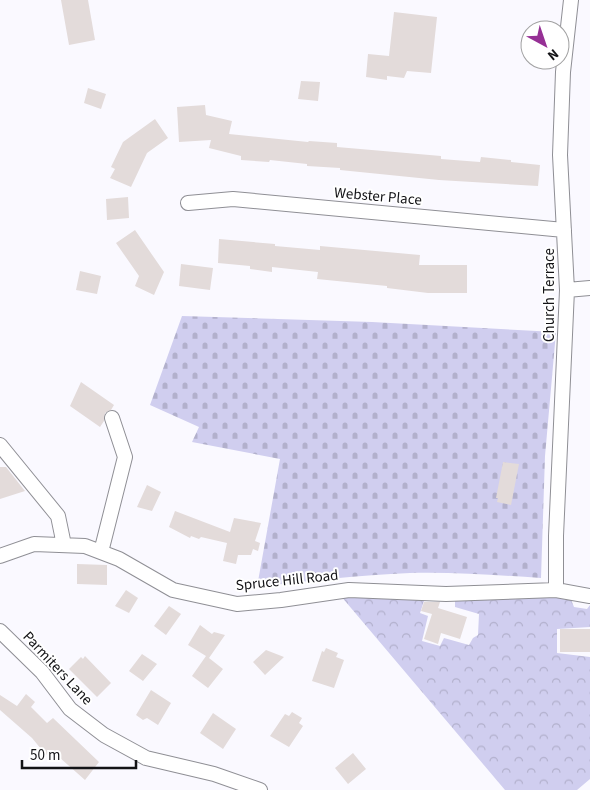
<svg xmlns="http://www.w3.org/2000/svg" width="590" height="790" font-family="'Source Sans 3',sans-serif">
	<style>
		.forest { fill: url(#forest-crowns) }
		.cemetery { fill: url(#cemetery-stones) }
		.building { fill: #e3dbda }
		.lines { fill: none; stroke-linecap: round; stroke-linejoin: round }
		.street-casing { stroke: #8f8f95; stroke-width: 16 }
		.street { stroke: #fff; stroke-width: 14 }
		.labels { text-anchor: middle; stroke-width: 4; stroke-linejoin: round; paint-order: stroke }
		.street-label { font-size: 15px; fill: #131316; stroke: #fff }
	</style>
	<defs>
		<pattern id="forest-crowns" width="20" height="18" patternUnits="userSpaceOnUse" patternTransform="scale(1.25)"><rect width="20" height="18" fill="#d0ceef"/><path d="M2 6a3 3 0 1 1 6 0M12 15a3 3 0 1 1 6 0" fill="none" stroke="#b2b0cc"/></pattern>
		<pattern id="cemetery-stones" width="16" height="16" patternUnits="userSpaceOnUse" patternTransform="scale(1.25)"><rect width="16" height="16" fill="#d0ceef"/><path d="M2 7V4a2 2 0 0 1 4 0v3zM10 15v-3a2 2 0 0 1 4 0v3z" fill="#b2b0cc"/></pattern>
	</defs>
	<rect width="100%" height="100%" fill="#faf9ff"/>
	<path class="forest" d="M340 595 425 598 420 613 428 616 422 641 440 646 444 638 469 645 473 638 478 635 479 614 455 607V597H570L574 607 587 609 590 605V627L557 629V653L590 657V779L577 790H505Z"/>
	<path class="cemetery" d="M182 316 372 322 556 332 545 456 541 578C497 575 454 572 410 573 359 575 308 581 257 587L280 459 192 442 199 427 150 405Z"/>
	<path class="building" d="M61 0H88L95 40 69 45Z
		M394 12 437 17 431 73 407 71 404 78 387 76V80L366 77 368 54 389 56Z
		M301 81 320 82 318 101 298 99Z
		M88 88 106 94 101 109 84 103Z
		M205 105 206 115 232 121 229 134 308 142 309 141 337 143V147L441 156V159L480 162 481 157 511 160V162L540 165 538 186 439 180 340 170V168L307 166V164L270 160 269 162 241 160V156L209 148 211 140 179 142 177 107Z
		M155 119 168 138 147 153 131 187 110 178 115 169 111 167 123 142Z
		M128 197 129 218 107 220 106 199Z
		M135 230 164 272 154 295 135 286 139 276 116 243Z
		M219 239 275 244V246L320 250V246L420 255 419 265H467V293H428L387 288V286L317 279 318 272 272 267V272L250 269V266L218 263Z
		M181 264 213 268 210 290 179 286Z
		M80 271 101 276 97 294 76 290Z
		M81 382 114 405 111 410 105 413 104 421 100 427 70 406Z
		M503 462 519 464 511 505 497 502 498 498H496Z
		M0 467H6L25 491 0 499Z
		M147 485 161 492 152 511 137 507Z
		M175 511 230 532 234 518 261 523 255 541 260 543 258 551 253 549 251 555H238L236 564 223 561 227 543 201 537 199 539 191 536 190 538 169 527Z
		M77 564 107 565V585L77 584Z
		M126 590 138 598 129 613 115 606Z
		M424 602H440L438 608 467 617 460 639 441 633 438 644 424 639 432 614 421 611Z
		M169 606 181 614 166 635 154 626Z
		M200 625 212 634 214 632 225 635 209 658 223 669 208 688 192 676 206 656 188 645Z
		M560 629H590V652H560Z
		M326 648 338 653 336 657 344 660 334 688 312 681 322 651 324 652Z
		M266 650 284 657 265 675 253 662Z
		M142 654 157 664 143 681 129 671Z
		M85 656 111 683 97 697 69 669 81 657 83 659Z
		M151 690 171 703 158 725 147 718 143 720 136 715Z
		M26 694 35 702 31 707 47 723 53 718 99 762 85 780 51 750 46 755 32 738 0 710V695L17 706Z
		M292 712 302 718 299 723 303 726 289 747 270 736 285 714 289 716Z
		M213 713 236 729 223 749 200 733Z
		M353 753 366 769 348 784 335 768Z"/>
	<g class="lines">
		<g class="street-casing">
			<path id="street" d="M188 203 233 199 564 230
				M567 290 590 288
				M0 445 58 516 64 545
				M101 552 125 457 112 418
				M0 556 34 544 85 546 119 559 173 590 237 604 281 600 349 590 446 594 556 590 590 596
				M556 590V536L567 290 560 155 563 72 571 0
				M0 631 42 672 70 709 104 735 146 758 214 774 260 790"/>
		</g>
		<use href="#street" class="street"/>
	</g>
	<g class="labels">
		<g class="street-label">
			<text transform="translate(378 196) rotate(5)" y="5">Webster Place</text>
			<text transform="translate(549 295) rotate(-90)" y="5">Church Terrace</text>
			<text transform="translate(287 580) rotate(-6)" y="5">Spruce Hill Road</text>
			<text transform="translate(58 668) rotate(47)" y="5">Parmiters Lane</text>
		</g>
	</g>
	<g transform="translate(545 45) rotate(140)"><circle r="24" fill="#ffffff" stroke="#a1a1a2"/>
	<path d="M0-4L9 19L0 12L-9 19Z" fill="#963095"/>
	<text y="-8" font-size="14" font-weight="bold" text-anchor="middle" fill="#131316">N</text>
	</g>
	<path d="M22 760v8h114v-8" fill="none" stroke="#131316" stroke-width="2.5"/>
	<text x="30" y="760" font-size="15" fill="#131316" stroke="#ffffff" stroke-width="4" paint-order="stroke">50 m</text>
</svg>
